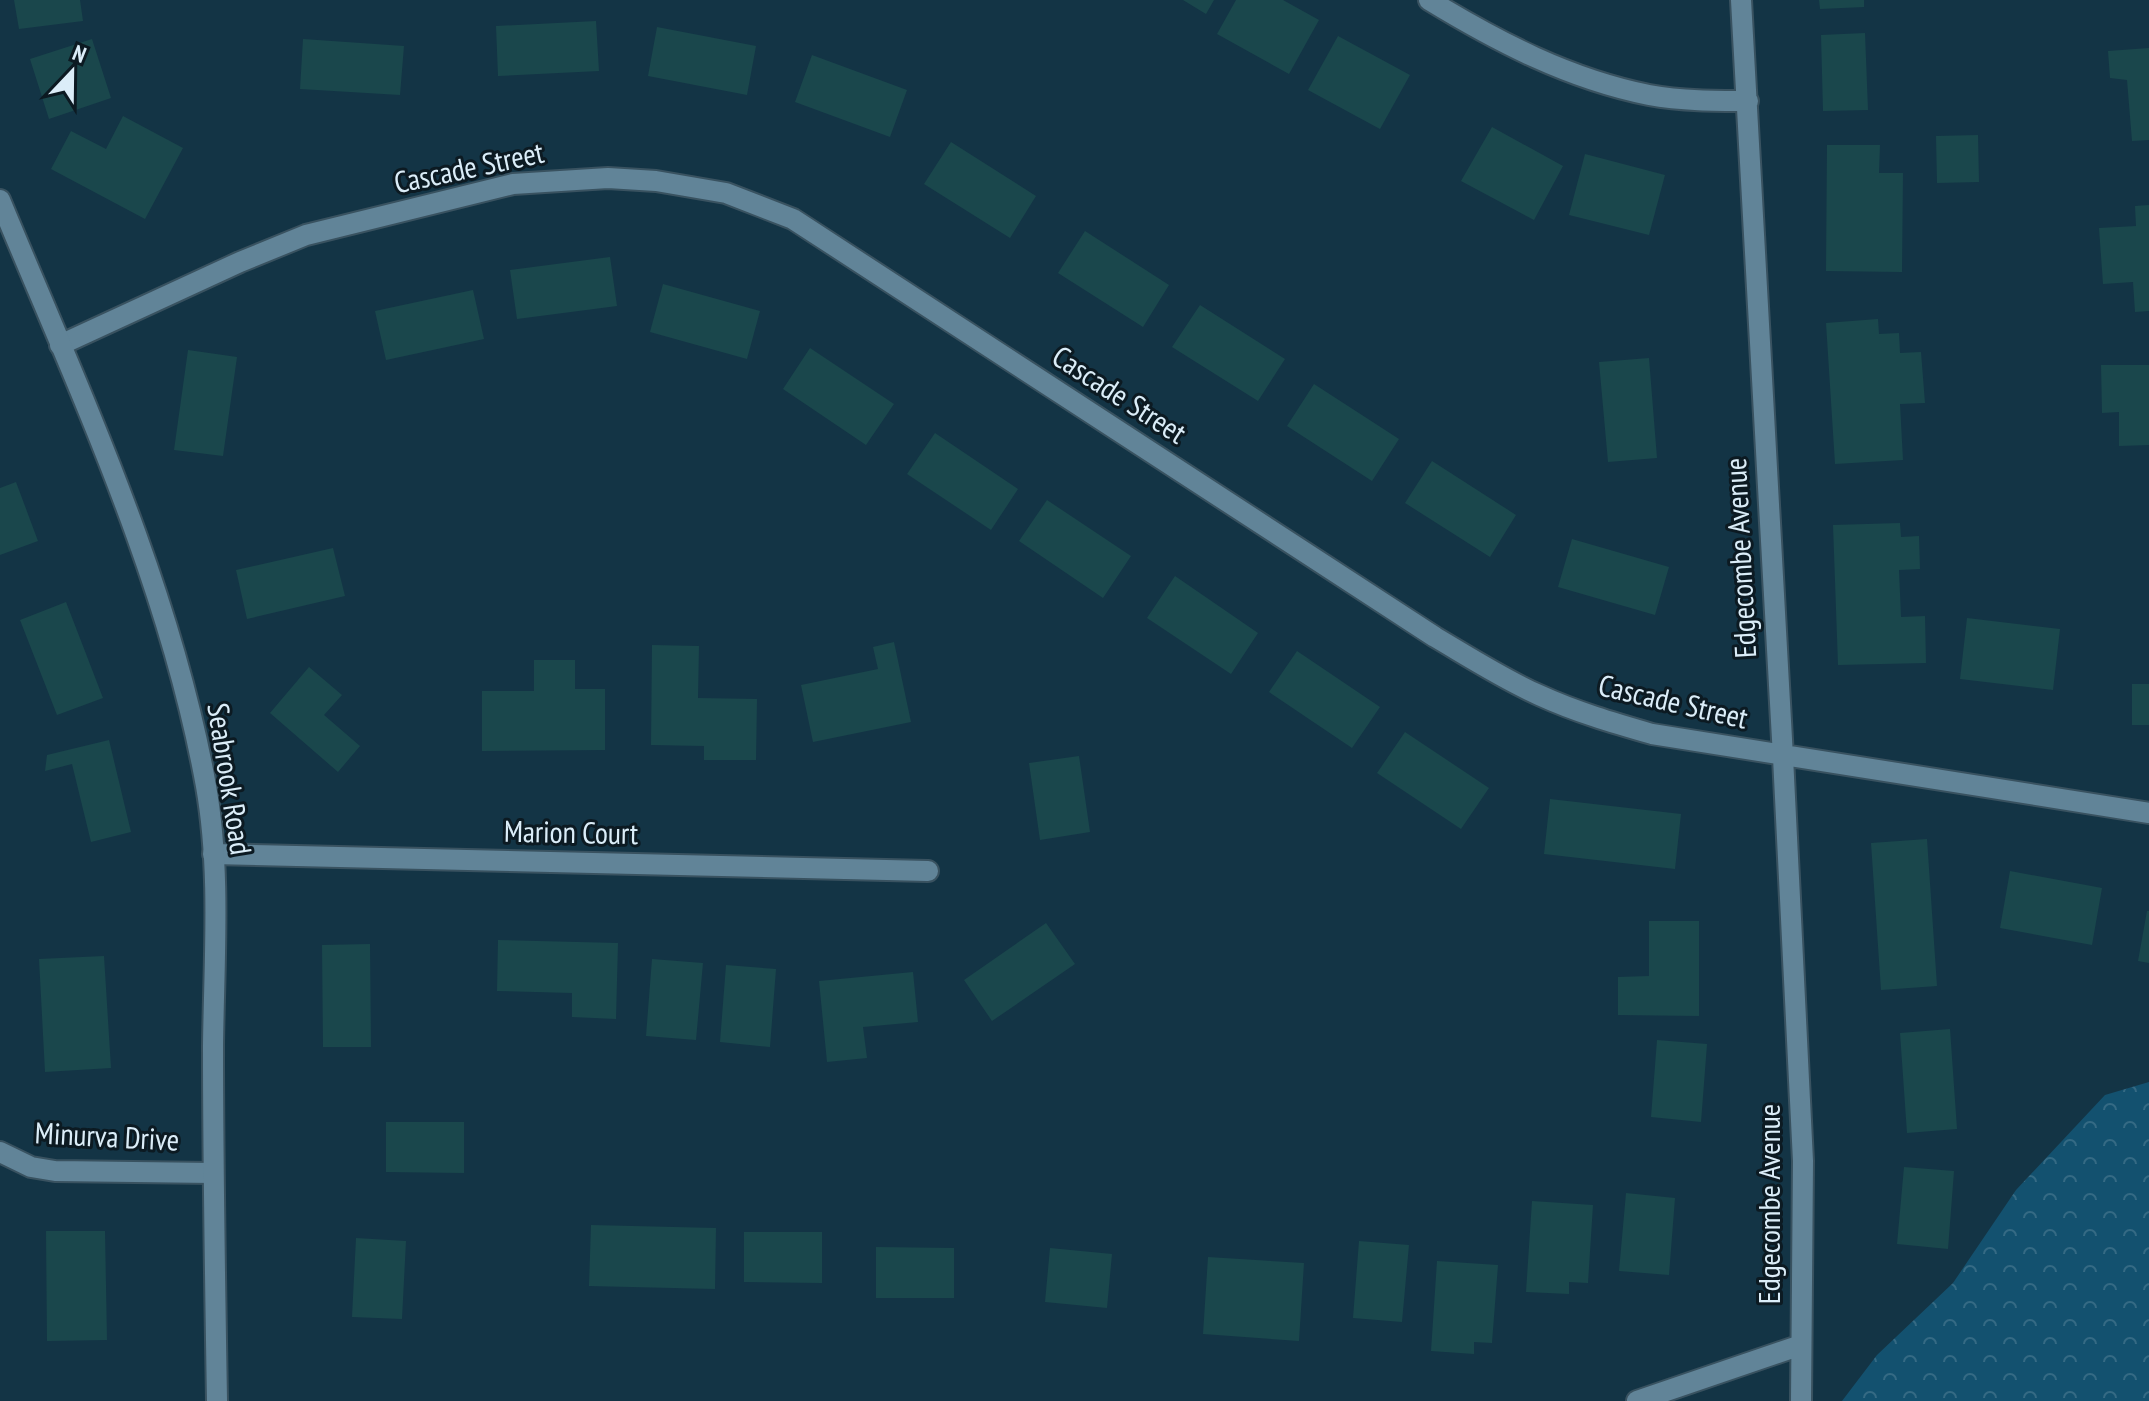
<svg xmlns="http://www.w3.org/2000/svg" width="2149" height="1401" font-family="'PT Sans Narrow',sans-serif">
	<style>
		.forest { fill: url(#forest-crowns) }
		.building { fill: #1a474c }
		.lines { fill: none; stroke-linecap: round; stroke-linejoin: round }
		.street-casing { stroke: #395260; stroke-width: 24 }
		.secondary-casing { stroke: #395260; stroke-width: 24 }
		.street { stroke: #618498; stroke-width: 20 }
		.secondary { stroke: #618498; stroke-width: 20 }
		.labels { text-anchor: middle; stroke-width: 6; stroke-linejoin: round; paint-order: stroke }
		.street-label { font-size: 30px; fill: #dbedf8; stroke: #0c1a22 }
	</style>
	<defs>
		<pattern id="forest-crowns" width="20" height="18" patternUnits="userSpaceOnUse" patternTransform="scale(2)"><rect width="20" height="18" fill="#13516f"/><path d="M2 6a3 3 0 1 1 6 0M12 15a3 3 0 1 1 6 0" fill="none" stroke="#356a84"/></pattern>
	</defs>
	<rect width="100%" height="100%" fill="#133445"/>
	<path class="forest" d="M2149 1082V1401H1842L1877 1355 1953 1283 2016 1190 2105 1095Z"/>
	<path class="building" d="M14 0H80L83 21 19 29Z
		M1183 0H1214L1206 14Z
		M1236 0H1283L1319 20 1289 74 1217 34Z
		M1819 0H1864V7L1820 9Z
		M596 21 599 71 498 76 496 26Z
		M657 27 756 46 747 95 648 76Z
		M1865 33 1868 110 1823 111 1821 35Z
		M1338 36 1410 75 1380 129 1308 90Z
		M92 39 111 98 49 119 30 59Z
		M303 39 404 46 400 95 300 89Z
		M2149 48V140L2132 141 2127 80 2110 78 2108 51Z
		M812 55 907 90 890 137 795 102Z
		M123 116 183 148 145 219 51 169 71 131 106 149Z
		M1492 127 1563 166 1534 220 1461 181Z
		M1978 135 1979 182 1937 183 1936 136Z
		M951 142 1036 196 1010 238 924 184Z
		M1827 145H1880L1879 173H1903L1902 272 1826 271Z
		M1585 154 1665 175 1649 235 1569 215Z
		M2149 205V311L2135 312 2133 282 2103 284 2099 228 2136 226 2135 206Z
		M1085 231 1169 285 1143 327 1058 273Z
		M610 257 617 306 517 319 510 270Z
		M663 284 760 311 747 359 650 332Z
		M473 290 484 339 386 360 375 311Z
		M1200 305 1285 359 1258 401 1172 347Z
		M1878 319 1879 334 1899 333 1900 353 1921 352 1925 403 1900 404 1903 460 1835 464 1826 323Z
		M810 348 894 404 866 445 783 389Z
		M188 350 237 357 223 456 174 450Z
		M1649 358 1657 458 1608 462 1599 362Z
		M2101 365H2149V445L2119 446V412L2102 413Z
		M1314 384 1399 439 1372 481 1287 426Z
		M935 433 1018 489 991 530 907 474Z
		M1432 461 1516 515 1490 557 1405 503Z
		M16 482 38 541 0 555V488Z
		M1047 500 1131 556 1103 598 1019 541Z
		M1900 523 1901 537 1919 536 1920 569 1899 570 1901 617 1925 616 1926 663 1838 665 1833 525Z
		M1572 539 1669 567 1655 615 1558 587Z
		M333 548 345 596 247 619 236 570Z
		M1175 576 1258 633 1231 674 1147 618Z
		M66 602 103 698 57 715 20 620Z
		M1967 618 2060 629 2053 690 1960 679Z
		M894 642 911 722 813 742 801 685 878 669 873 647Z
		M652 645 699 646 698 698 757 699 756 760H704V746L651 745Z
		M1297 651 1380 707 1352 748 1269 692Z
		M534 660H575V689H605V750L482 751V691H534Z
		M309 667 342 695 324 715 360 746 338 772 270 713Z
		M2132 684H2149V725H2132Z
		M1405 732 1489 788 1461 829 1377 773Z
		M109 740 131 832 91 842 72 764 45 771 47 755Z
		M1079 756 1090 832 1040 840 1029 763Z
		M1550 799 1681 814 1675 869 1544 854Z
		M1927 839 1937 986 1881 990 1871 843Z
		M2010 871 2102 888 2092 945 2000 928Z
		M2147 911H2149V963L2138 961Z
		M1649 921H1699V1016L1618 1015V977L1649 976Z
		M1046 923 1075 964 992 1021 964 980Z
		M498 940 618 943 616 1019 572 1017V993L497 991Z
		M370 944 371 1047H323L322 945Z
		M104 956 111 1068 45 1072 39 959Z
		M652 959 703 963 696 1040 646 1036Z
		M726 965 776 969 770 1047 720 1042Z
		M913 972 918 1022 863 1027 867 1058 827 1062 819 981Z
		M1950 1029 1957 1129 1907 1133 1900 1033Z
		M1657 1040 1707 1044 1701 1122 1651 1117Z
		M386 1122H464V1173L386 1172Z
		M1904 1167 1954 1171 1948 1249 1897 1244Z
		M1626 1193 1675 1198 1669 1275 1619 1271Z
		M1532 1201 1593 1205 1588 1283 1569 1282V1294L1526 1292Z
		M591 1225 716 1228 715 1289 589 1286Z
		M46 1231H105L107 1340 47 1341Z
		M744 1232H822V1283L744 1282Z
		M356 1238 406 1241 402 1319 352 1317Z
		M1359 1241 1409 1245 1402 1322 1353 1318Z
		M876 1247 954 1248V1298H876Z
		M1050 1248 1112 1254 1107 1308 1045 1302Z
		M1208 1257 1304 1263 1299 1341 1203 1334Z
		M1437 1261 1498 1265 1492 1343 1474 1342V1354L1431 1351Z"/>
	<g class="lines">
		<g class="street-casing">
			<path id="street" d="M1429 0C1498 42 1569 79 1649 95 1682 101 1715 101 1748 101
				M1741 0 1783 757 1803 1161 1801 1401
				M60 345 240 262 306 235 513 184 608 178 656 181 726 193 793 219 1435 637C1469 657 1503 679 1539 695 1576 712 1614 723 1652 734L2149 813
				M213 854 928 871
				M0 1152 31 1167 55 1171 213 1173
				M1637 1401 1801 1345"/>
		</g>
		<g class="secondary-casing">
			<path id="secondary" d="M0 200C79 391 169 581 206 786 221 871 214 960 213 1046 213 1165 215 1283 217 1401"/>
		</g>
		<use href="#street" class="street"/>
		<use href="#secondary" class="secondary"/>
	</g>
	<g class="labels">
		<g class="street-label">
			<text transform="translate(469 168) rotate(-12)" y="10">Cascade Street</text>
			<text transform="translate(1119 395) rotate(33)" y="10">Cascade Street</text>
			<text transform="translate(1741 558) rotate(-93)" y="10">Edgecombe Avenue</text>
			<text transform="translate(1673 702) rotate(13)" y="10">Cascade Street</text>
			<text transform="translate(229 779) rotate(81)" y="10">Seabrook Road</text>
			<text transform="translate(571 833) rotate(1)" y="10">Marion Court</text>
			<text transform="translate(107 1137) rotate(3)" y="10">Minurva Drive</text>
			<text transform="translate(1770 1204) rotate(-90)" y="10">Edgecombe Avenue</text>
		</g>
	</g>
	<g transform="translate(72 72) rotate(22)" stroke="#0c1a22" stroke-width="6" paint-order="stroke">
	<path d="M0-6L14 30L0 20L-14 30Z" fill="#dbedf8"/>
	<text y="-12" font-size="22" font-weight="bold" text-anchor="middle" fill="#dbedf8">N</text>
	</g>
</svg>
